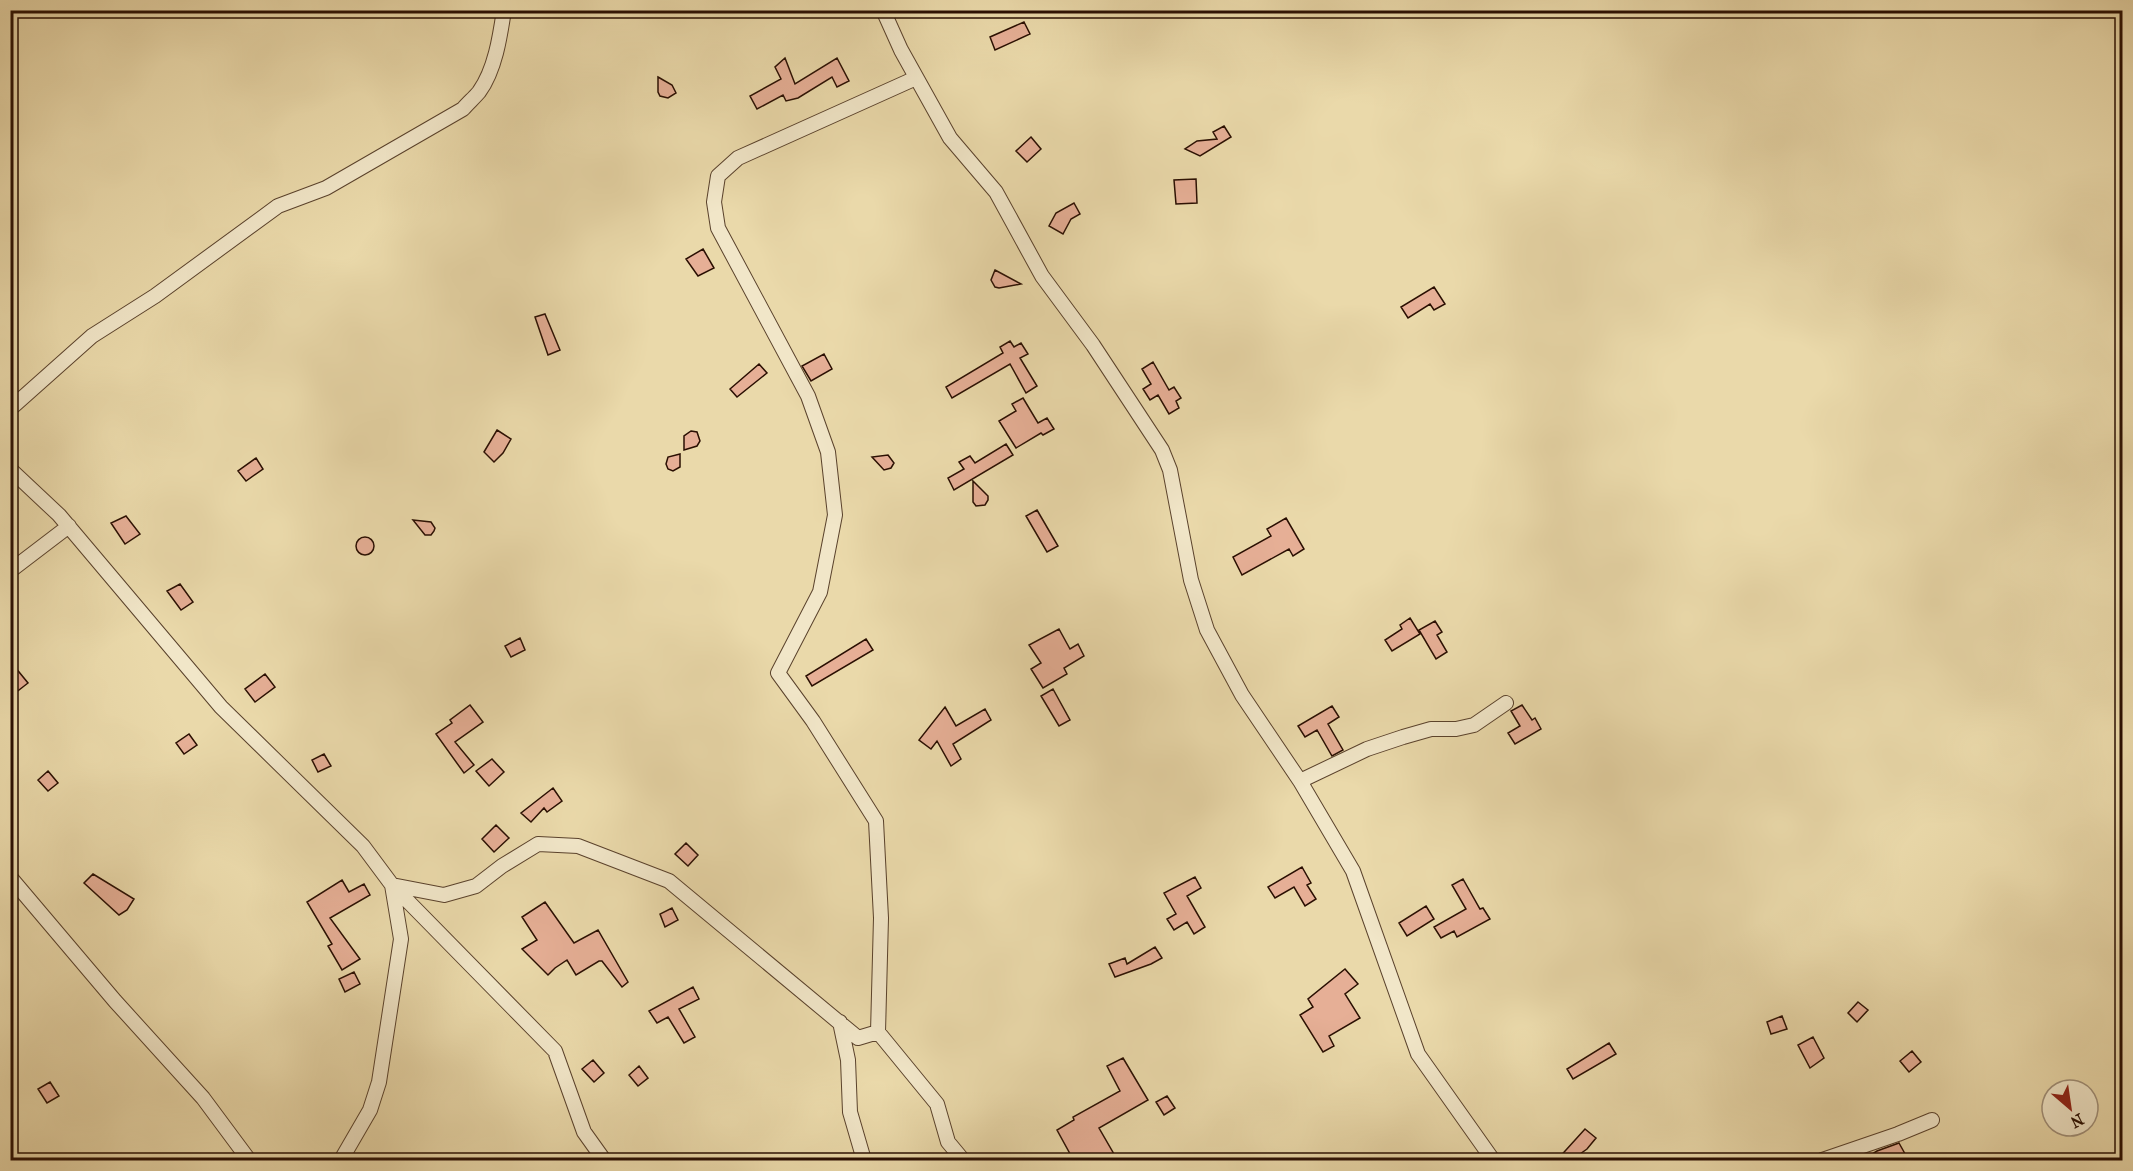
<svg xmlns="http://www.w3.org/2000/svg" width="2133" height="1171" font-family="'IM FELL French Canon',serif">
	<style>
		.building { fill: #e6af96; stroke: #2a0f02; stroke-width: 1.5 }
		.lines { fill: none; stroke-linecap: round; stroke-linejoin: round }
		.minor-casing { stroke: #5a422c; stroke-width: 16 }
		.minor { stroke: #f1e6c8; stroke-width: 14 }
	</style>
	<rect width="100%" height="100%" fill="#ead9aa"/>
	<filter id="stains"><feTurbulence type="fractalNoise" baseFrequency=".00333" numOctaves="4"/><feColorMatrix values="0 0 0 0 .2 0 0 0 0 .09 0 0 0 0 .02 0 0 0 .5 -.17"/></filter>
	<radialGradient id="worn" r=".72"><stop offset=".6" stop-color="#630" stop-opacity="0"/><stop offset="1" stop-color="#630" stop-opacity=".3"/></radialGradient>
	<path class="building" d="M1024 22 1030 34 995 50 990 37Z
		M785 58 795 84 837 58 849 81 837 87 832 77 798 98 786 101 783 95 757 109 750 96 781 79 775 67Z
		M658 77 672 85 676 93 668 98 660 96 658 92Z
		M1224 126 1231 137 1200 156 1185 149 1197 141 1217 139 1213 132Z
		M1031 137 1041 149 1027 162 1016 151Z
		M1196 179 1197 203 1176 204 1174 180Z
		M1074 203 1080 214 1071 219 1063 234 1049 226 1056 213Z
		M703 249 714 268 698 276 686 259Z
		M995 270 1021 284 999 288 995 287 991 280Z
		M1434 287 1445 304 1434 310 1430 304 1408 318 1401 307Z
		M545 314 560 350 548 355 535 317Z
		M1010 341 1014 347 1021 343 1028 354 1020 358 1037 386 1026 393 1010 364 952 398 946 387 1003 353 1000 347Z
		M824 354 832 369 811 381 802 366Z
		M1153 362 1169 390 1174 387 1181 398 1176 401 1179 408 1169 414 1158 395 1150 400 1143 389 1151 384 1142 369Z
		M759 364 767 373 737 397 730 389Z
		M1023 398 1038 423 1047 418 1054 429 1043 435 1041 433 1016 448 999 421 1016 411 1012 404Z
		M497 430 511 439 503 453 494 462 484 452Z
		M691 431 697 432 700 441 697 446 684 450V436Z
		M1006 444 1013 455 954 490 948 478 964 469 959 462 970 456 975 463Z
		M680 454V467L673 471 668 469 666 464 668 457Z
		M888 455 894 463 891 468 884 470 872 457Z
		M256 458 263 469 246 481 238 471Z
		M973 481 988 496V500L985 505 976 506 973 502Z
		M1037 510 1058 546 1047 552 1026 516Z
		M126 516 140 534 125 544 111 523Z
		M1286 518 1304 549 1293 556 1289 549 1242 575 1233 557 1271 536 1267 529Z
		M413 520 431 522 435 528 434 531 431 535H425Z
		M356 546a9 9 0 1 1 18 0a9 9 0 1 1-18 0Z
		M180 584 193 602 181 610 167 591Z
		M1410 618 1420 634 1392 651 1385 640 1402 629 1400 625Z
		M1435 621 1442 632 1437 635 1447 652 1436 659 1419 630Z
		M1059 629 1070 649 1078 644 1084 656 1064 668 1067 674 1043 688 1031 669 1041 663 1029 645Z
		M520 638 525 650 511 657 505 646Z
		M866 639 873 650 812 686 806 676Z
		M10 661 28 683 10 697Z
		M265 674 275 687 255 702 245 689Z
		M1053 689 1070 720 1059 726 1041 696Z
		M470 705 483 722 455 742 474 765 464 773 436 734 452 723 450 720Z
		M1522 705 1532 720 1535 718 1541 729 1515 744 1508 733 1520 726 1511 711Z
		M1332 706 1339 717 1328 724 1343 750 1332 756 1317 730 1305 737 1298 726Z
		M945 707 956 726 985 709 991 720 953 744 961 759 951 766 937 741 931 749 919 740Z
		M189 734 197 745 184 754 176 743Z
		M324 754 331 766 318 772 312 760Z
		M492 759 504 772 489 786 476 771Z
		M48 771 58 783 48 791 38 780Z
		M553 788 562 801 547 812 544 808 531 822 521 813Z
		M496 825 509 838 494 852 482 839Z
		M686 843 698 855 688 866 675 854Z
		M1302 867 1311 883 1307 885 1316 899 1305 906 1294 887 1275 898 1268 887Z
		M93 874 134 899 127 910 119 915 84 883Z
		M1195 877 1201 888 1187 896 1205 927 1194 934 1187 922 1174 930 1167 919 1176 914 1164 893Z
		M1463 879 1480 909 1483 908 1490 919 1457 937 1454 931 1441 938 1434 927 1466 909 1452 885Z
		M342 880 349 892 364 884 370 895 330 918 360 959 342 970 328 946 332 944 307 902Z
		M545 902 574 943 598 930 628 982 622 987 602 961H599L576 975 567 960 555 968 548 975 522 949 537 940 522 917Z
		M1426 906 1434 919 1407 936 1399 923Z
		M672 908 678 920 665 927 660 914Z
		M1155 947 1162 958 1151 964 1115 977 1109 964 1125 958 1127 964Z
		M1345 969 1358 984 1345 994 1360 1018 1329 1036 1334 1046 1323 1052 1300 1015 1313 1007 1308 999Z
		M354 972 360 984 345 992 339 979Z
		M693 987 699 999 679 1009 695 1037 684 1043 668 1017 657 1023 649 1011Z
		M1858 1002 1868 1010 1857 1022 1848 1013Z
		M1782 1016 1787 1029 1771 1034 1767 1022Z
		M1813 1037 1824 1058 1810 1068 1798 1045Z
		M1609 1043 1616 1054 1573 1079 1567 1069Z
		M1912 1051 1921 1062 1909 1072 1900 1061Z
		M1123 1058 1148 1100 1099 1128 1118 1161H1074L1057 1130 1074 1120 1073 1117 1120 1091 1107 1066Z
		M593 1060 604 1073 594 1082 582 1069Z
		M639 1066 648 1078 638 1086 629 1075Z
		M50 1082 59 1096 47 1103 38 1089Z
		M1167 1096 1175 1108 1164 1115 1156 1102Z
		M1585 1129 1596 1138 1587 1149 1570 1161H1556Z
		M1899 1143 1909 1161H1861L1877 1151Z"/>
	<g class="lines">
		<g class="minor-casing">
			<path id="minor" d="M883 10 901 50 950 138 996 192 1042 276 1093 345 1162 450 1170 470 1191 580 1207 630 1242 695 1300 781 1353 871 1418 1054 1493 1160
				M10 409 92 336 155 296 278 206 326 188 463 109C468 103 474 98 479 92 495 70 500 37 504 10
				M10 469 59 515 221 707 363 846 392 885 401 939 379 1082 370 1110 341 1160
				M10 571 69 526
				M1300 781 1367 749 1403 737 1431 729H1456L1474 725 1506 703
				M10 877 115 1001 203 1098 249 1160
				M392 885 444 895 476 886 502 866 538 844 578 846 669 881 858 1038 878 1032 937 1104 948 1142 963 1160
				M392 885 555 1051 584 1132 604 1160
				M840 1022 848 1060 850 1112 864 1160
				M878 1032 881 918 876 821 813 721 778 673 820 592 835 515 828 452 808 396 718 228 714 202 718 176 738 158 916 78
				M1822 1160 1898 1134 1932 1120"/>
		</g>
		<use href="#minor" class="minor"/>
	</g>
	<rect width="2133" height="1171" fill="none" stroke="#ead9aa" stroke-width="36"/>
	<rect x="12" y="12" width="2109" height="1147" fill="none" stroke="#2a0f02" stroke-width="3"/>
	<rect x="18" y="18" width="2097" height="1135" fill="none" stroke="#2a0f02" stroke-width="1.5"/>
	<g transform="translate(2070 1108) rotate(151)"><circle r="28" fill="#f1e6c8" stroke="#a19079" stroke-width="1.5"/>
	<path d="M0-4.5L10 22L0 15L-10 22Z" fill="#8f2418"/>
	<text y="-9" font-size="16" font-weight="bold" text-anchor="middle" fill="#2a0f02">N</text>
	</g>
	<rect width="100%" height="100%" filter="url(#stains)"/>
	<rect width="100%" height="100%" fill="url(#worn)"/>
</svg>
